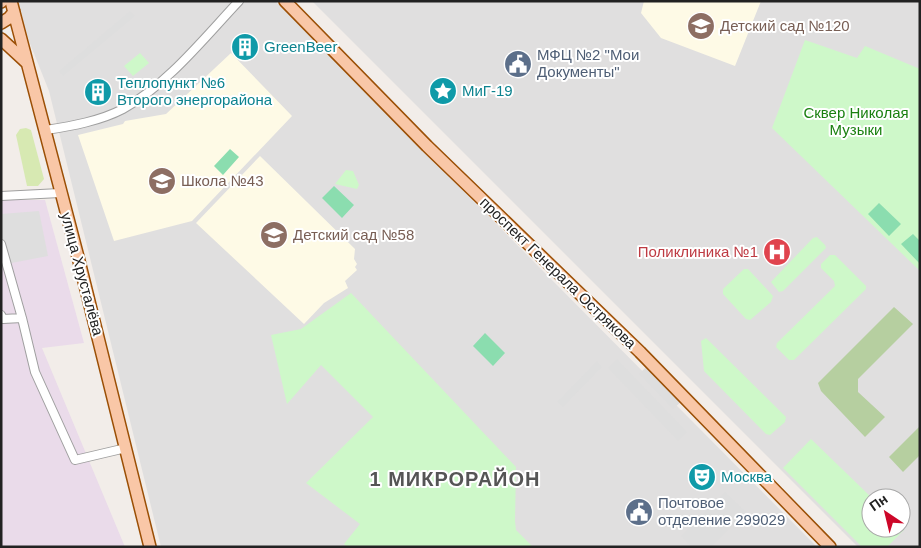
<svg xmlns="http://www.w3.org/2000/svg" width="921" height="548" font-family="Helvetica,sans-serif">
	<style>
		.residential { fill: #e0dfdf; fill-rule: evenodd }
		.industrial { fill: #eadbea }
		.education { fill: #fefae6 }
		.grass { fill: #d7e9b2 }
		.forest { fill: #b6cfa0 }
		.park { fill: #cef8c9 }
		.pitch { fill: #8bddaf }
		.parking { fill: #dedede }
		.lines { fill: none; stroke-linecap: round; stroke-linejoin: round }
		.minor-casing { stroke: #9f9f9f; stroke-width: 10 }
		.primary-casing { stroke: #9b4f05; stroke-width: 14 }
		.minor { stroke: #fff; stroke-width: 8 }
		.primary { stroke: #f9c7a7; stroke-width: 11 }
		.labels { text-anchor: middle; stroke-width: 4; stroke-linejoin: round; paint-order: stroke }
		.education-label { font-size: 15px; fill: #785e54; stroke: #fff; text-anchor: start }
		.culture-label { font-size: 15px; fill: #0d838f; stroke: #fff; text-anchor: start }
		.service-label { font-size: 15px; fill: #4e5e75; stroke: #fff; text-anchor: start }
		.park-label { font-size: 15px; fill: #1a8010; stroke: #fff }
		.health-label { font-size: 15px; fill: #be3a42; stroke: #fff; text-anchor: end }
		.street-label { font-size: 15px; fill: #222; stroke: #fff }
		.district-label { font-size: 20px; font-weight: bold; letter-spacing: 1px; fill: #555; stroke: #fff }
	</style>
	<rect width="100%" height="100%" fill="#f2ede9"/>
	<path class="residential" d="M18 1H275L817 547H161L49 91 29 41Z
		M312 1H920V547H858ZM871 498H901V528H871Z"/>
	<path class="industrial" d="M1 200H45L84 343 42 348 125 547H1Z"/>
	<path class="education" d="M644 1H761L735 66 661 38 641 13Z
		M231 53 292 116 192 221 114 241 78 135 123 124 125 121 166 114Z
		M260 156 355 249 354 259 357 264 355 267 357 270 345 281 348 288 324 303 304 324 196 223Z"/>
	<path class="grass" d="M26 128 31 130 44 179 38 186H27L16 135 20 129Z"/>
	<path class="forest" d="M894 307 913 324 858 379V392L885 417 865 437 821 391 818 383Z
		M920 426V455L903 472 889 457Z"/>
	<path class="park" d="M805 40 857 58 865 46 920 69V271L772 128Z
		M140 53 149 63 133 76 124 66Z
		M346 170 353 171 359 185 357 189 335 184Z
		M817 237 825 245 826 248 783 291 779 292 771 282 813 238Z
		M830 255H835L866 286V289L794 360H789L776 347 777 343 835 286 834 281 821 268V264Z
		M744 269H748L773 296 771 302 750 320 746 319 723 294V289Z
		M351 293 516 467 515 521 516 530 533 547H347L344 544 360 524 306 483 373 417 321 365 287 404 271 335 301 329Z
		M706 338 786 417 785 422 770 435 766 434 704 371 701 341Z
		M811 439 872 498 871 528 901 527 904 530 887 547H862L783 468Z"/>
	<path class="pitch" d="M230 149 239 157 223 175 214 166Z
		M334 186 354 205 342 218 322 198Z
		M879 203 901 224 889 236 868 214Z
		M913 234 920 241V264L901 244Z
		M485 333 505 353 493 366 473 346Z"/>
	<path class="parking" d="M130 11 135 16 63 76 59 71Z
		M39 211 48 256 1 265V214Z
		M617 359 687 432 678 441 608 368Z
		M597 361 602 367 563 407 557 402Z
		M648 365 682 401 673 409 639 374Z
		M725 492 746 512 711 547H691L681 536Z"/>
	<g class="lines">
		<g class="minor-casing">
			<path id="minor" d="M46 130C72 126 100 121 123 109 167 85 205 37 239 1
				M1 196 60 193
				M1 244 22 318
				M1 315 3 319 22 318 35 372 75 460 126 448"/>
		</g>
		<g class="primary-casing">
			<path id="primary" d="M11 1 78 257 150 547
				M285 1 427 146 640 352 830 547
				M1 2 2 1
				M1 23 9 18 14 12
				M1 39 26 62"/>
		</g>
		<use href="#minor" class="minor"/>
		<use href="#primary" class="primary"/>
	</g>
	<defs>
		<g id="school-disc" transform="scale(1.4375)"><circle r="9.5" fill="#8d6e63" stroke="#fff"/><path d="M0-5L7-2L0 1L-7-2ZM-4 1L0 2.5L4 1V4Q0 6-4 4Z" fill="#fff"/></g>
		<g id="building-disc" transform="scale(1.4375)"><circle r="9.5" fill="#0f9aa8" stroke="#fff"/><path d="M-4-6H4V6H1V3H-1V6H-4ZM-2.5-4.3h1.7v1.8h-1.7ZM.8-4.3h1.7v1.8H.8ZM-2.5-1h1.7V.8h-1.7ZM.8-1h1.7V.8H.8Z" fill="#fff"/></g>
		<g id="civic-disc" transform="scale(1.4375)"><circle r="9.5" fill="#5c6f8a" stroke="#fff"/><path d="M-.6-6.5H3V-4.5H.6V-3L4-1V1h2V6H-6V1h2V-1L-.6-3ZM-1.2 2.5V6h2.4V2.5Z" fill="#fff"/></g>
		<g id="sight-disc" transform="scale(1.4375)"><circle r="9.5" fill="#0f9aa8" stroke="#fff"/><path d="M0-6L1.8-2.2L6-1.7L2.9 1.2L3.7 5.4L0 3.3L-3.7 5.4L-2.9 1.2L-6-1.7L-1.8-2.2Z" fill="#fff"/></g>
		<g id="hospital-disc" transform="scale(1.4375)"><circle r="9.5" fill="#e0444e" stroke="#fff"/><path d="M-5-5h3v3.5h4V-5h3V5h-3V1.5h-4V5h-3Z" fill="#fff"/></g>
		<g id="theatre-disc" transform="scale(1.4375)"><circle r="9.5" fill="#0f9aa8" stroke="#fff"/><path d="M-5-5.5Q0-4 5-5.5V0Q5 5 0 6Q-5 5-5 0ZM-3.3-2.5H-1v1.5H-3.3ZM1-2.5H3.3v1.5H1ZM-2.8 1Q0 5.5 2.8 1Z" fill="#fff"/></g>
	</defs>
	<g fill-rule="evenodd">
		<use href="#school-disc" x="701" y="26"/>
		<use href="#building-disc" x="245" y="47"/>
		<use href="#civic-disc" x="518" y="64"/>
		<use href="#sight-disc" x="443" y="91"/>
		<use href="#building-disc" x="98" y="92"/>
		<use href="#school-disc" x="162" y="181"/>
		<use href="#school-disc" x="274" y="235"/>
		<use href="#hospital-disc" x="777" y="252"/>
		<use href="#theatre-disc" x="702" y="477"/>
		<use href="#civic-disc" x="639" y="512"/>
	</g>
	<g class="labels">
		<g class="education-label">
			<text x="720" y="31">Детский сад №120</text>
			<text x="181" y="186">Школа №43</text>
			<text x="293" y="240">Детский сад №58</text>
		</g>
		<g class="culture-label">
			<text x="264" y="52">GreenBeer</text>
			<text x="117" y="88">Теплопункт №6<tspan x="117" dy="17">Второго энергорайона</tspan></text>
			<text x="462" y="96">МиГ-19</text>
			<text x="721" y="482">Москва</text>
		</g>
		<g class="service-label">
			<text x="537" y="60">МФЦ №2 "Мои<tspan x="537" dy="17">Документы"</tspan></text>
			<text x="658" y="508">Почтовое<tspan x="658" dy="17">отделение 299029</tspan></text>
		</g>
		<g class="park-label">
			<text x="856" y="118">Сквер Николая<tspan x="856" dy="17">Музыки</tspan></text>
		</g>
		<g class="health-label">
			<text x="758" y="257">Поликлиника №1</text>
		</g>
		<g class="street-label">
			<text transform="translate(558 273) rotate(44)" y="5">проспект Генерала Острякова</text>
			<text transform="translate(82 274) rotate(75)" y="5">улица Хрусталёва</text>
		</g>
		<g class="district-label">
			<text x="455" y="486">1 МИКРОРАЙОН</text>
		</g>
	</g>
	<rect width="921" height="548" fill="none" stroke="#222222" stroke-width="5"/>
	<g transform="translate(886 513) rotate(325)"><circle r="24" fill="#ffffff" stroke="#a7a7a7"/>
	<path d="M0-4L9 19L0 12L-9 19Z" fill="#cd0729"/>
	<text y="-8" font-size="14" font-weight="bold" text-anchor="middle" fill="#222222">Пн</text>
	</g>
</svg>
